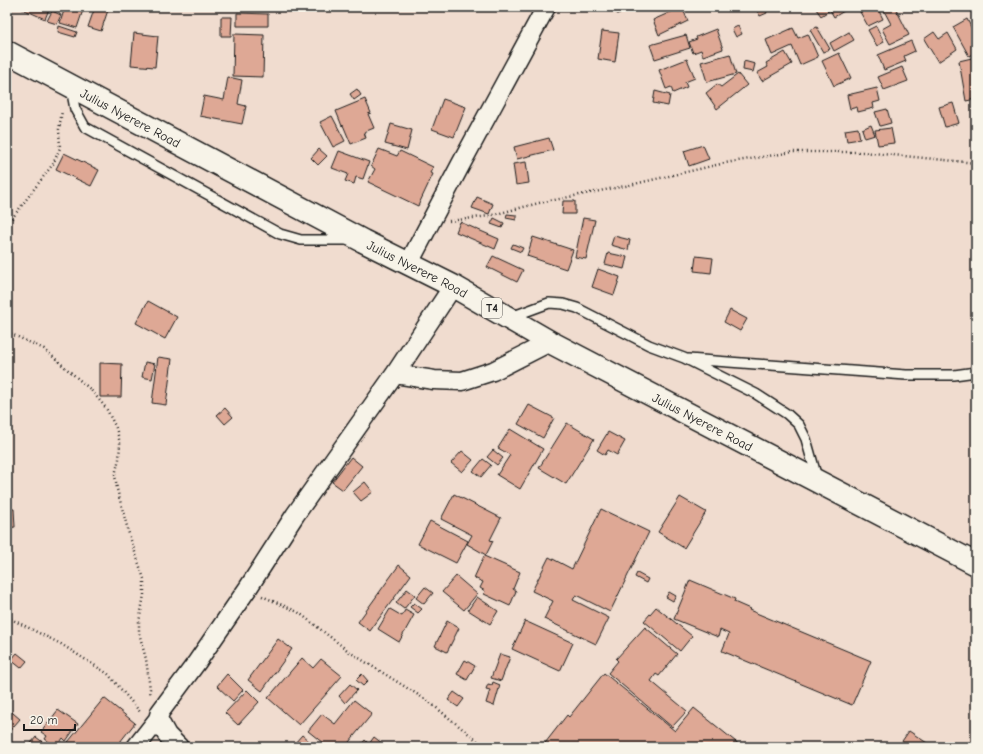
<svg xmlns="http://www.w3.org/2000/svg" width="983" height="754" font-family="'Comic Neue',sans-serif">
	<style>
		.building { fill: #dea895; stroke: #1c1c1c }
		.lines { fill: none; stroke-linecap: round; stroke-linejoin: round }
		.lane-casing { stroke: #1c1c1c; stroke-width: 12 }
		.street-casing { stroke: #1c1c1c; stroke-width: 21 }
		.highway-casing { stroke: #1c1c1c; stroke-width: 25 }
		.path { stroke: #1c1c1c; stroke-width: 2.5; stroke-dasharray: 1 3; stroke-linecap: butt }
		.lane { stroke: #f7f3e8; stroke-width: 9 }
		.street { stroke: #f7f3e8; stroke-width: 18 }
		.highway { stroke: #f7f3e8; stroke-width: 22 }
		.labels { text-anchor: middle; stroke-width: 3; stroke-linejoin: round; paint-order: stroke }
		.shield { fill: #f7f3e8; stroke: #5e5c59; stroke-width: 1 }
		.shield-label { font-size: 12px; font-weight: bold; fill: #1c1c1c }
		.street-label { font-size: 13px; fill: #1c1c1c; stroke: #f7f3e8 }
	</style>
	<rect width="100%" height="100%" fill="#f0dccf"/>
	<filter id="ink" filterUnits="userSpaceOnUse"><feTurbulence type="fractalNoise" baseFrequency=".025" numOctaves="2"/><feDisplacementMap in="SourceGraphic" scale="8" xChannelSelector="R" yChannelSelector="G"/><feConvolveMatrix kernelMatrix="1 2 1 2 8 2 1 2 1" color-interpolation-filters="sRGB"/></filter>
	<g filter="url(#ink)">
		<path class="building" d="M18 7H50L45 19Z
			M65 7H84L77 28 60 23Z
			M95 7H109L101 31 88 27Z
			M615 7H625L626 11 617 14Z
			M682 7 688 21 659 35 653 20Z
			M755 7H765L767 13 760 16Z
			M819 7H848L849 8 834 17 830 10 821 16 816 9Z
			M871 7H877L883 19 868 26 860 12Z
			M882 7H895L909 35 890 44 882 29 891 24Z
			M52 11 61 15 57 24 47 21Z
			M237 13 268 14V26H237Z
			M221 17H232L231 36H221Z
			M967 19 972 29 976 27V52L969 56 953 27Z
			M59 26 77 32 75 37 58 32Z
			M738 26 742 34 736 37 732 29Z
			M876 26 884 42 877 46 868 30Z
			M817 27 830 49 823 52 810 30Z
			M793 28 798 38 808 34 818 57 800 65 792 46 772 55 766 40Z
			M716 29 723 49 703 56 701 50 693 53 689 42 697 39 696 37Z
			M602 31 619 33 615 62 598 59Z
			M849 32 854 40 834 51 830 43Z
			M934 32 939 39 948 33 957 49 938 62 924 39Z
			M134 33 158 36 155 67 131 65Z
			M234 34 264 35 263 77 233 76Z
			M686 35 690 48 655 59 650 45Z
			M911 41 915 51 904 56 906 61 884 70 878 55Z
			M785 52 792 64 762 81 757 73 768 67 766 63Z
			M839 53 851 78 834 86 822 61Z
			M730 54 736 74 707 82 701 62Z
			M976 57V67H975L976 99 966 101 959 61Z
			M687 59 695 78 685 82 687 87 673 93 671 87 666 89 659 70Z
			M744 61 755 64 753 72 743 70Z
			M902 67 908 81 884 90 878 77Z
			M738 74 747 85 717 109 706 93 717 84 721 87Z
			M228 77 242 80 238 104 246 106 242 124 200 116 204 96 224 100Z
			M877 88 880 101 873 103 874 108 858 112 857 107 850 109 847 95Z
			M357 89 361 95 354 100 350 94Z
			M655 91 670 95 668 106 653 103Z
			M365 99 371 113 368 114 374 128 364 132 366 138 351 144 343 125 342 126 336 111Z
			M443 99 466 107 454 137 432 129Z
			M953 103 959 123 945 127 939 107Z
			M887 109 891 123 880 126 875 112Z
			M332 116 345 141 333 147 320 122Z
			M391 124 412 130 407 150 385 144Z
			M871 125 875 135 865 138 862 129Z
			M858 128 860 139 847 141 845 130Z
			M891 128 894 143 878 145 875 130Z
			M549 138 553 150 517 159 514 147Z
			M703 145 709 159 689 166 684 151Z
			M319 149 327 156 318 165 311 158Z
			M379 149 397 156 400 151 433 167 430 173 433 174 418 206 368 182 375 169 371 166Z
			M339 151 369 162 363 179 356 177 354 184 345 181 348 174 332 168Z
			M64 153 99 170 91 186 56 169Z
			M526 162 529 183 516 185 513 164Z
			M477 197 493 204 489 214 472 208Z
			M563 201H575V214H562Z
			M507 214 516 215V220L506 218Z
			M494 218 504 223 502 228 491 224Z
			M583 218 595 220 586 259 575 257Z
			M460 222 499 239 495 249 456 232Z
			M614 236 630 240 628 250 611 245Z
			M533 237 573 250 566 269 527 256Z
			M513 244 523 248 521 252 511 248Z
			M608 253 627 257 624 269 605 264Z
			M493 256 523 270 517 282 487 267Z
			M696 256 713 258 711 273 694 271Z
			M598 269 620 277 614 295 592 287Z
			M148 301 177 317 165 339 136 323Z
			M730 310 747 319 740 331 724 322Z
			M158 357 172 359 166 405 152 403Z
			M145 362 155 364 152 379 142 377Z
			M100 363 122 364 121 397H100Z
			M529 405 554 418 543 438 518 424Z
			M225 408 233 417 225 424 217 415Z
			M567 423 594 439 566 484 539 468Z
			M510 429 543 449 520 489 497 475 510 455 498 448Z
			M608 432 625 441 617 455 608 450 605 455 597 450Z
			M493 450 503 458 497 465 487 457Z
			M462 451 473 460 462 472 451 463Z
			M351 457 362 466 343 490 332 482Z
			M483 459 491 465 481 477 473 471Z
			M365 482 373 492 361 501 353 492Z
			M454 494 501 518 490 540 493 541 486 555 467 544 472 535 441 519Z
			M680 497 706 512 684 548 658 532Z
			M7 509H14L15 527 7 528Z
			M601 509 649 532 610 612 576 595 573 600 609 618 596 644 544 619 553 601 532 591 549 557 572 569Z
			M430 521 468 541 456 563 418 544Z
			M484 556 520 572 513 589 516 591 510 606 484 594 485 591 480 588 483 582 474 578Z
			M399 565 411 575 370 631 358 622Z
			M637 573 648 579 646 583 635 577Z
			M456 576 477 594 464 610 442 592Z
			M690 580 735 599 734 602 750 609 749 610 871 661 852 705 722 651 729 634 720 630 718 637 674 619Z
			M425 587 433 593 424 604 416 598Z
			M407 589 415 595 404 609 396 603Z
			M669 592 676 596 673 601 666 597Z
			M477 597 498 611 490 624 468 610Z
			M414 603 422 609 418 613 410 607Z
			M656 607 692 636 680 651 644 621Z
			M390 609 402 616 405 610 414 615 399 642 378 629Z
			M447 621 459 628 447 652 435 646Z
			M525 621 573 643 560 671 512 649Z
			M645 627 677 654 659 676 656 674 651 681 687 711 672 727 608 673 618 661 616 659Z
			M278 639 292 649 262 691 248 680Z
			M17 653 27 661 21 668 11 660Z
			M500 654 510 657 501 681 491 678Z
			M302 658 313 668 321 659 342 676 299 725 268 698Z
			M465 660 475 666 467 680 457 674Z
			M604 673 675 731 694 708 741 746 542 747 567 715 569 717Z
			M227 674 243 690 233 701 217 686Z
			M362 674 368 681 363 686 356 680Z
			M493 682 500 685 494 706 486 703 490 690 486 689 488 684 492 685Z
			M350 684 357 690 345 703 339 696Z
			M247 690 259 702 238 725 225 713Z
			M454 692 464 699 458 707 448 700Z
			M104 698 135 723 116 747H64Z
			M354 700 372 714 345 747H328L308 731 322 714 335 724Z
			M7 708 20 719 7 734Z
			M58 710 78 724 66 741 63 738 57 747 45 739 47 736 41 732Z
			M909 731 933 747H898Z
			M302 735 316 747H297L294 744Z
			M36 737 49 747H28Z
			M374 737 387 747H359L365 740 369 744Z"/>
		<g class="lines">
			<g class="lane-casing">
				<path id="lane" d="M71 88 75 109 85 127 280 234 301 240H350
					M511 317 549 303 563 304 577 308 649 345 684 358 756 394 787 414 799 425 806 439 817 478
					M688 359 906 375H954L976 372"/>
			</g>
			<g class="street-casing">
				<path id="street" d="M409 263 461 164 546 7
					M395 374 434 380 462 381 493 371 550 342
					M136 747 158 719
					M179 747 167 735 158 719 160 712 197 662 248 588 295 515 395 374 453 286"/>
			</g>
			<g class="highway-casing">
				<g id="highway">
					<path id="s1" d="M7 52 363 241 453 286 550 342 976 564"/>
				</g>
			</g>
			<path class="path" d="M449 221 489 216 539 203 630 185 725 163 793 152H862L976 163
				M7 225 53 164 60 148 59 129 62 111
				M7 332 44 349 75 376 90 389 106 408 116 428 120 443 119 459 115 475 117 489 129 534 144 579V595L139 622V633L146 659 150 689 149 696
				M262 596 298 612 351 653 428 701 485 747
				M7 617 61 644 108 674 141 713"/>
			<use href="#lane" class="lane"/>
			<use href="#street" class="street"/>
			<use href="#highway" class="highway"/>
		</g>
	</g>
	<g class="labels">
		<rect class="shield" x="482" y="298" width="20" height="20" rx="3"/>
		<g class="shield-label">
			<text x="492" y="312">T4</text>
		</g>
		<g class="street-label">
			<text dy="5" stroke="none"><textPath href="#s1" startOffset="140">Julius Nyerere Road</textPath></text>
			<text dy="5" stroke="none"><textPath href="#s1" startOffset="464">Julius Nyerere Road</textPath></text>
			<text dy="5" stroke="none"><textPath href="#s1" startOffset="788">Julius Nyerere Road</textPath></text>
		</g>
	</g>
	<rect width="983" height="754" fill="none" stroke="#f7f3e8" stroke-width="24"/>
	<rect x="12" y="12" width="959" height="730" fill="none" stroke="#1c1c1c" stroke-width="1.5" filter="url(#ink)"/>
	<path d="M24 724v6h51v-6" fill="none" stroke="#1c1c1c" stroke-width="2"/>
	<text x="30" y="724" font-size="12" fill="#1c1c1c" stroke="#f7f3e8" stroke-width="3" paint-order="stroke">20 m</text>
</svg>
